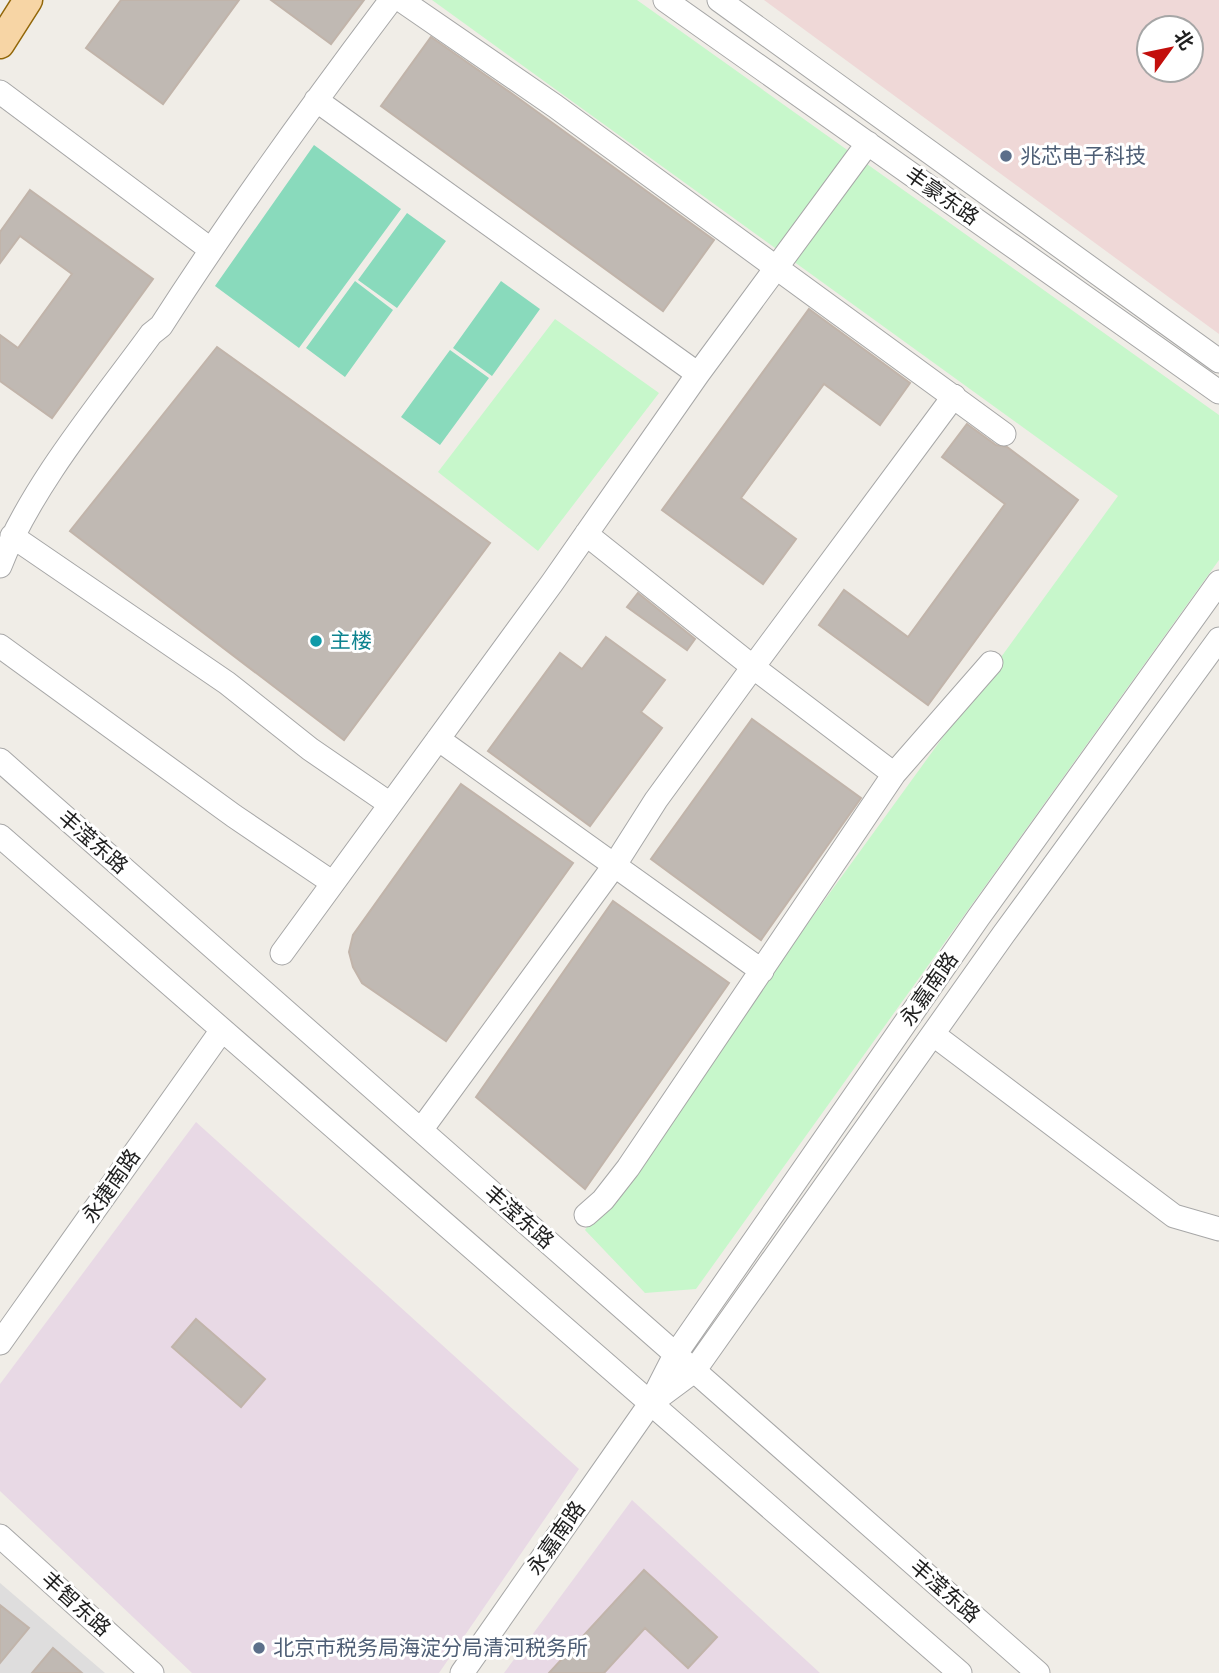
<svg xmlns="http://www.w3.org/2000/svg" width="1219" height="1673" font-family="'PT Sans','Noto Sans SC',sans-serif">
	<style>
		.residential { fill: #dedddd }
		.commercial { fill: #efd8d7; fill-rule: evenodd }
		.industrial { fill: #e8d9e5 }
		.park { fill: #c7f7cb }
		.pitch { fill: #89dabc }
		.building { fill: #c0b9b3; stroke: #c1b4aa; stroke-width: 2 }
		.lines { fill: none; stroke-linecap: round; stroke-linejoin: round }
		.minor-casing { stroke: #a7a7a7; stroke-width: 25 }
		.major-casing { stroke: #926709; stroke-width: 31 }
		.minor { stroke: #fff; stroke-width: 23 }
		.major { stroke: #f7d5a5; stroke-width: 28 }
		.service-dot { fill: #5c6f8a; stroke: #fff; stroke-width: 2.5 }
		.culture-dot { fill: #0f9aa8; stroke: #fff; stroke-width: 2.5 }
		.labels { text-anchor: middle; stroke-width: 6; stroke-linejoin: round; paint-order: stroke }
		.service-label { font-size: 21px; fill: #4e5e75; stroke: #fff; text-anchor: start }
		.street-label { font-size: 21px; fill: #202020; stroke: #fff }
		.culture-label { font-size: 21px; fill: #0d838f; stroke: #fff; text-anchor: start }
	</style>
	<rect width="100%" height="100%" fill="#f0ede7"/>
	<path class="residential" d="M0 1583 105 1673H0Z"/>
	<path class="commercial" d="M764 0H1219V334ZM1149 28H1191V70H1149Z"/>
	<path class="industrial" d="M196 1122 579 1469 439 1673H192L0 1491V1384Z
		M632 1500 820 1673H504Z"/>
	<path class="park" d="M432 0H637L1219 415V560L696 1289 645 1293 585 1230 1118 496Z
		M555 319 659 393 538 551 438 472Z"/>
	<path class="pitch" d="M314 145 401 209 299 348 215 286Z
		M407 213 446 241 397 308 358 280Z
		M355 281 393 310 345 377 306 348Z
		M501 281 540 309 492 376 453 348Z
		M450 350 489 378 440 445 401 417Z"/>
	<path class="building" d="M121 0H239L163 104 86 48Z
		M271 0H364L331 44Z
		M431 37 514 95 714 240 663 311 381 106Z
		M30 190 153 279 52 418 0 381V335L18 348 72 274 20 236 0 263V232Z
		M809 309 910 383 880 425 824 384 741 498 796 539 763 584 662 510Z
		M217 347 490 543 344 740 70 531Z
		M967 424 996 445 1007 447 1078 500 928 705 819 625 844 590 908 637 1005 504 942 457Z
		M638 593 695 639 687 650 627 607Z
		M606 637 665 680 641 712 662 728 590 826 488 751 560 653 582 669Z
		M752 719 861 798 761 940 651 859Z
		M461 784 573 863 446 1041 362 983 353 967 349 952 353 935Z
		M613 901 729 983 585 1189 476 1097Z
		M196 1319 265 1379 241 1407 172 1347Z
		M644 1570 717 1637 688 1668 645 1628 604 1673H549Z
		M0 1605 29 1628 0 1663Z
		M53 1648 82 1673H32Z"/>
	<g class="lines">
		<g class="minor-casing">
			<path id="minor" d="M401 0 555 106 1004 434
				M665 0 1219 392
				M719 0 1219 361
				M0 92 210 249
				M316 100 698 374
				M586 534 753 667 894 774
				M12 536 227 683 310 749 390 804
				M0 566C31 486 100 404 151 334L161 326C233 214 311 106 391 0
				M0 646 234 816 333 883
				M438 739 762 971
				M0 760 1038 1673
				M0 836 960 1673
				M282 953 552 583 698 374 868 143
				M934 1035 1174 1216 1219 1229
				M421 1130 614 866 656 800 753 667 954 396
				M586 1215 603 1200 628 1168 894 774 991 663
				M0 1343 222 1030
				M655 1400 694 1371 1003 935 1219 639
				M0 1536 152 1673
				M462 1673 650 1404 675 1355 978 918 1219 582"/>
		</g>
		<g class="major-casing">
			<path id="major" d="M0 44 28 0"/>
		</g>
		<use href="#minor" class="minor"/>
		<use href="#major" class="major"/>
	</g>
	<g class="service-dot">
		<circle cx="1006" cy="156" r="7"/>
		<circle cx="259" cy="1648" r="7"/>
	</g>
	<circle class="culture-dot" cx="316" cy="641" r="7"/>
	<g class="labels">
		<g class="service-label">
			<text x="1020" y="163">兆芯电子科技</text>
			<text x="273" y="1655">北京市税务局海淀分局清河税务所</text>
		</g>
		<g class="street-label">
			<text transform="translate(942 196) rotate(35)" y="7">丰豪东路</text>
			<text transform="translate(93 842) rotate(41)" y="7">丰滢东路</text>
			<text transform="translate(929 989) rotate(-55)" y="7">永嘉南路</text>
			<text transform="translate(111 1186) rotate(-55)" y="7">永捷南路</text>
			<text transform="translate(519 1217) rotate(41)" y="7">丰滢东路</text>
			<text transform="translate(556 1538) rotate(-55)" y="7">永嘉南路</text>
			<text transform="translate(945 1591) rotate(41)" y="7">丰滢东路</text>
			<text transform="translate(76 1604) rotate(42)" y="7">丰智东路</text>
		</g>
		<g class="culture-label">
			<text x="330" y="648">主楼</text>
		</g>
	</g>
	<g transform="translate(1170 49) rotate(57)"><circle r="33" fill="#ffffff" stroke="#a6a6a6" stroke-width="2"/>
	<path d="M0-5L12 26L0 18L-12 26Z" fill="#c30f0c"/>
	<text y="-10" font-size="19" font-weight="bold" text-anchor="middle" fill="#202020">北</text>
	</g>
</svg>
